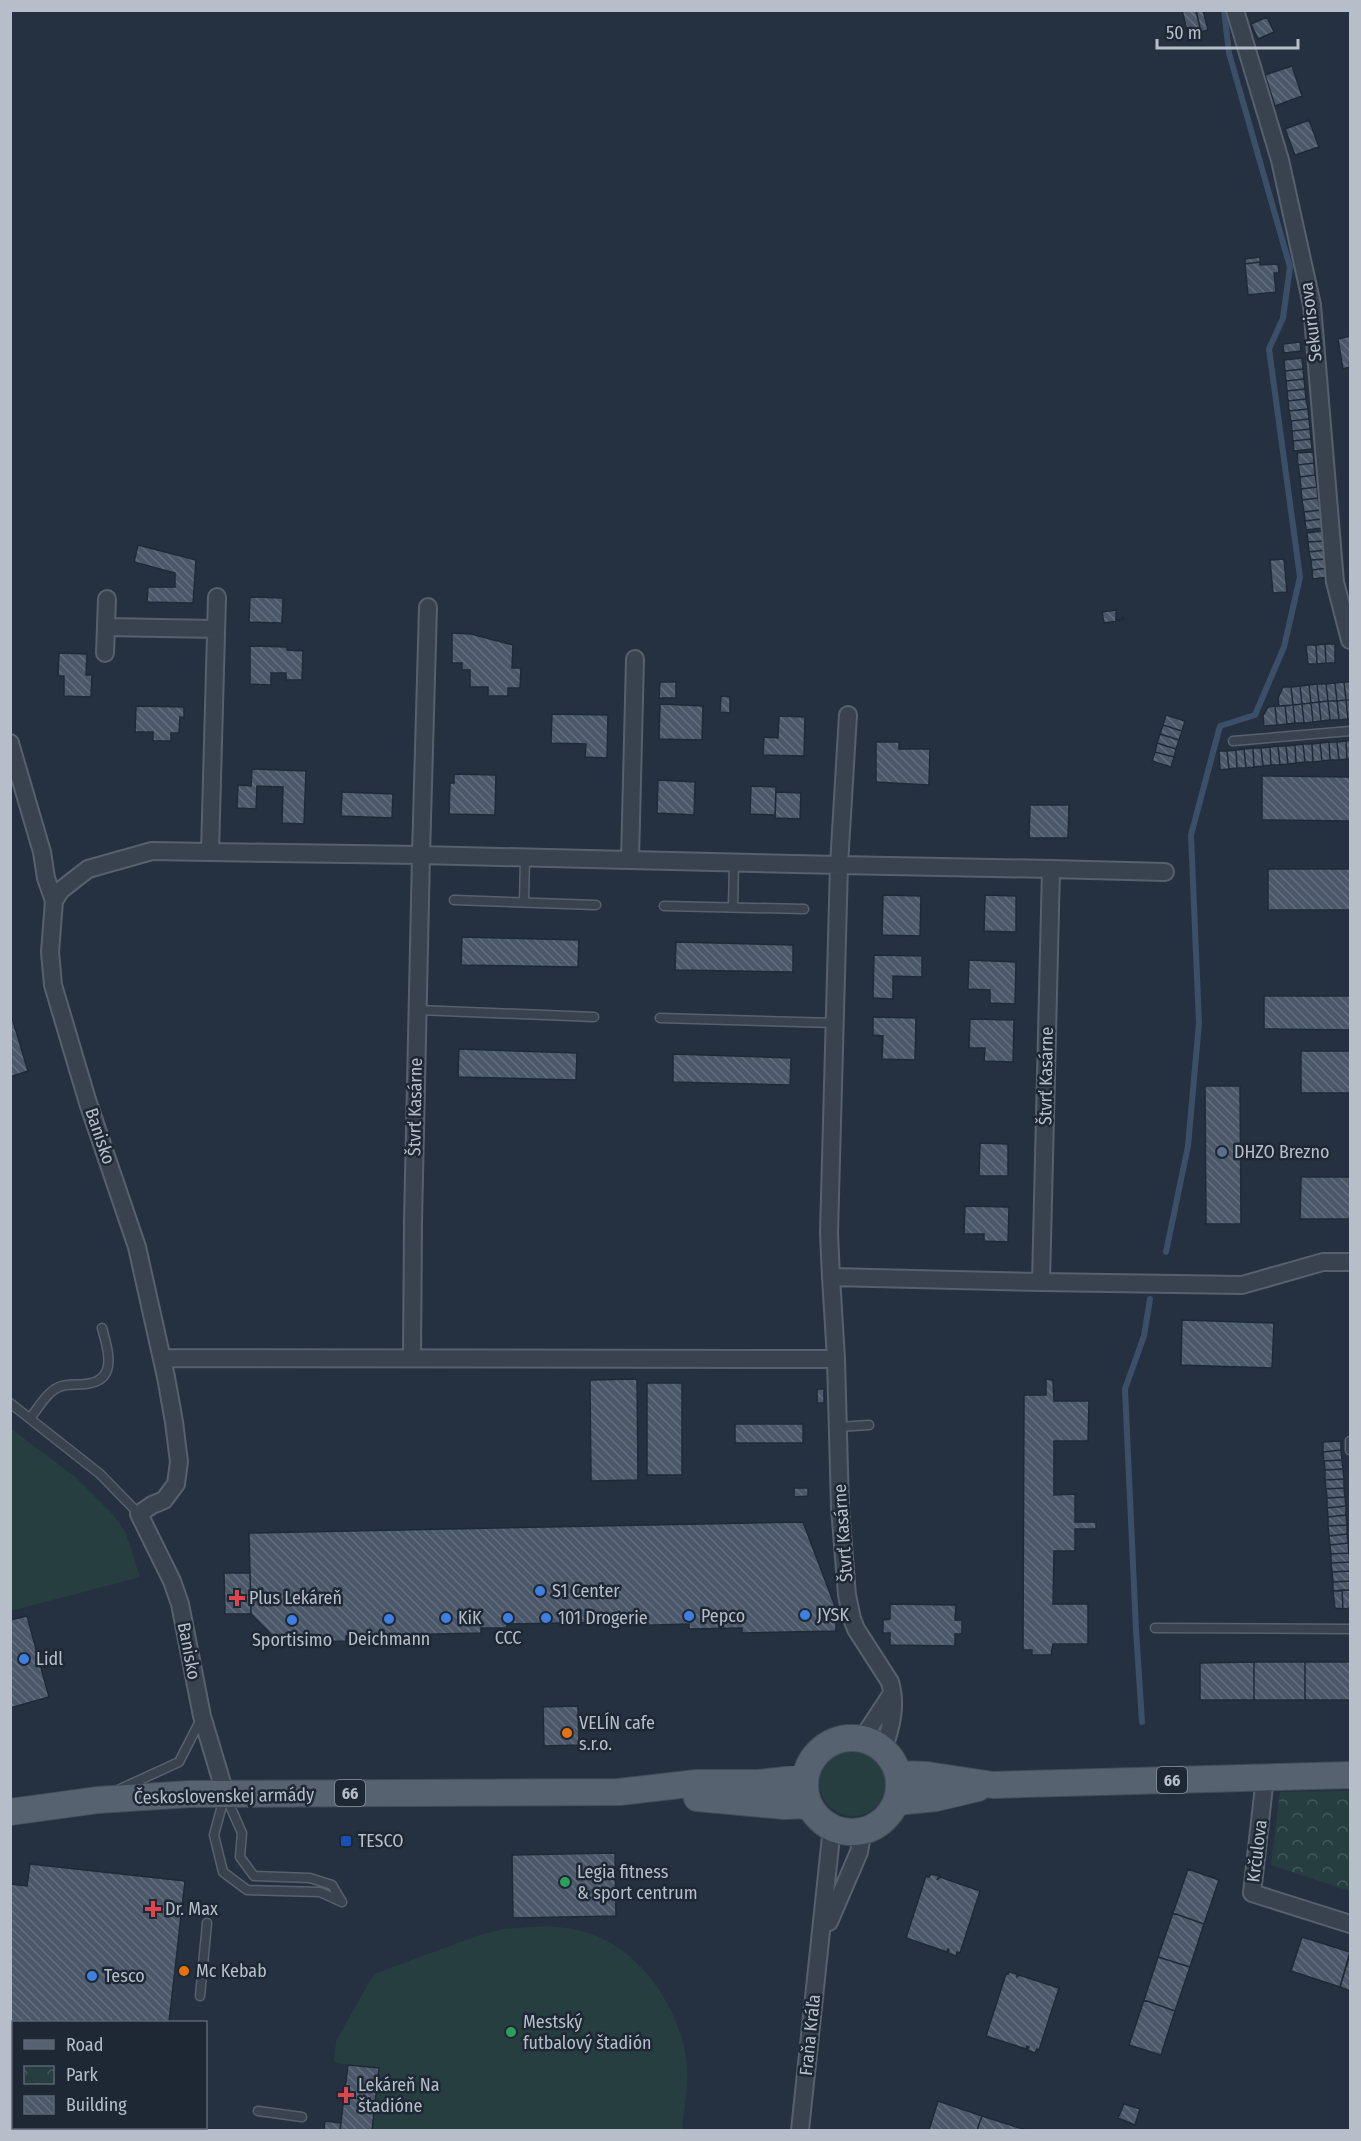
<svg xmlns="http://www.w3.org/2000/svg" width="1361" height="2141" font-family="'Fira Sans Condensed',sans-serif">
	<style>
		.grass { fill: #273e41 }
		.park { fill: url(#park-crowns) }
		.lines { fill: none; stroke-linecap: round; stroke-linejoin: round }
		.stream { stroke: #3b4f69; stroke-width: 6 }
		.building { fill: url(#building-back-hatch); stroke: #202a37; stroke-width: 1.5 }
		.service-casing { stroke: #57616d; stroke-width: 11 }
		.minor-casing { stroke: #57616d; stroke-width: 20 }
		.primary-casing { stroke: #434c59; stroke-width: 28 }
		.service { stroke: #394350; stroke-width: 8 }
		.minor { stroke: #394350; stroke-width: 16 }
		.primary { stroke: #576270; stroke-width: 26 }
		.service-dot { fill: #5c6f8a; stroke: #1e2835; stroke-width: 2 }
		.shop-dot { fill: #3f7fe0; stroke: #1e2835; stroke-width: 2 }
		.health-dot { fill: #e0444e; stroke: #1e2835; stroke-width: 2 }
		.food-dot { fill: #e8710a; stroke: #1e2835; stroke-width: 2 }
		.transit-dot { fill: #1a4fb4; stroke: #1e2835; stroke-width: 2 }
		.leisure-dot { fill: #2e9e5b; stroke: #1e2835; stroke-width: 2 }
		.labels { text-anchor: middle; stroke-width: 5; stroke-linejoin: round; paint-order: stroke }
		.shield { fill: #1e2835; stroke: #88919d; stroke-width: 1.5 }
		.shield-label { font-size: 16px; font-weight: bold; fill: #b6beca }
		.street-label { font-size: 18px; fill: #b6beca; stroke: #1e2835 }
		.poi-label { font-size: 18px; fill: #b6beca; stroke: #1e2835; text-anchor: start }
	</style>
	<defs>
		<pattern id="park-crowns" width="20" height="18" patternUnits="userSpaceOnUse" patternTransform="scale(1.5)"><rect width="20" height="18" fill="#273e41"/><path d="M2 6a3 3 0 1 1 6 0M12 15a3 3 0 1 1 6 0" fill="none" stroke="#44585b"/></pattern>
		<pattern id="building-back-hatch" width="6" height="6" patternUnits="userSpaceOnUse" patternTransform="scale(1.5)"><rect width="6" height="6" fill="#4b5869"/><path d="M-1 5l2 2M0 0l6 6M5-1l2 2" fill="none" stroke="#636e7d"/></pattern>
	</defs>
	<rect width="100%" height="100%" fill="#253140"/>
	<path class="grass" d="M10 1428 74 1476 114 1516 126 1533 140 1577 11 1611Z
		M819 1782a34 34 0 1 1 68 0a34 34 0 1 1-68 0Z
		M545 1926C562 1927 578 1929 594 1935 642 1953 679 2008 686 2058 690 2082 684 2107 682 2130H340L348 2065 334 2062 336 2041 374 1974 480 1935 504 1929Z"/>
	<path class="park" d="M1350 1791V1891L1271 1865 1280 1792Z"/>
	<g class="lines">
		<path class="stream" d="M1166 1252 1188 1146 1199 1023 1191 835 1220 726 1255 715 1284 647 1300 577 1269 349 1283 318 1290 267 1229 53 1224 10
			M1142 1722 1136 1630 1125 1389 1144 1336 1150 1299"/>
	</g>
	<path class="building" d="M1182 10H1196L1201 32 1188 35Z
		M1203 10 1208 30 1201 32 1196 11Z
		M1267 17 1274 32 1258 39 1251 24Z
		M1292 66 1302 96 1275 106 1265 75Z
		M1309 120 1319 147 1295 155 1285 129Z
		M1260 257V262L1245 264V259Z
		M1260 262V265L1278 264 1279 273H1274L1276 292 1248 295 1245 264Z
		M1350 336V367L1343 369 1338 339Z
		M1300 342 1301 351 1284 353 1283 344Z
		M1302 358 1303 369 1285 371 1284 360Z
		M1303 369 1304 379 1286 381 1285 371Z
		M1304 379 1305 389 1287 391 1286 381Z
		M1305 389 1306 399 1288 401 1287 391Z
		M1306 399 1308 409 1289 411 1288 401Z
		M1308 409 1309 419 1291 421 1289 411Z
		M1309 419 1310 429 1292 431 1291 421Z
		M1310 429 1311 439 1293 441 1292 431Z
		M1311 439 1312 449 1294 451 1293 441Z
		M1313 452 1314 463 1298 465 1297 453Z
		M1314 463 1315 475 1300 477 1298 465Z
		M1315 475 1317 487 1301 489 1300 477Z
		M1317 487 1318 498 1302 500 1301 489Z
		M1318 498 1320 510 1304 512 1302 500Z
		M1320 510 1321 519 1305 521 1304 512Z
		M1321 519 1322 528 1306 530 1305 521Z
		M1323 531 1324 541 1308 542 1307 533Z
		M1324 541 1325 550 1309 552 1308 542Z
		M138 545 196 560 193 603 147 602 148 587H175V573L134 562Z
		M1325 550 1326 559 1311 560 1309 552Z
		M1284 559 1287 592 1273 593 1270 560Z
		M1326 559 1327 568 1312 570 1311 560Z
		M1327 568 1328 577 1313 579 1312 570Z
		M250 597 283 598 282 623 249 622Z
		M1116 610V620L1122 619 1123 617 1124 620 1104 623 1102 612Z
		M452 633 471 634 513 645 512 668H521L520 688H508V696H488V687H470V670H462V663H452Z
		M1325 644H1335V663H1326Z
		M1325 644 1326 663 1317 664 1316 645Z
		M1306 645H1316L1317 664H1308Z
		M250 646 287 647V650L303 651 302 680H286V673H271V685L250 684Z
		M59 653 87 654 86 675H92L91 697 64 696V676H58Z
		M660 682H676V698H659Z
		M1344 682H1350V700H1346Z
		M1344 682 1346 700 1337 701 1335 683Z
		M1335 683 1337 701H1328L1326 684Z
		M1317 684 1319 702 1311 703 1309 685Z
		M1317 684H1326L1328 701 1319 702Z
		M1309 685 1311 703 1302 704 1300 686Z
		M1300 686 1302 704 1293 705 1291 687Z
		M1283 687H1291L1293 705 1279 706 1278 698Z
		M721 696 730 697V713L720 712Z
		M1346 700H1350V719H1348Z
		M1346 700 1348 719 1339 720 1337 701Z
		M1328 701 1330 720 1321 721 1319 702Z
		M1328 701H1337L1339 720H1330Z
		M1319 702 1321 721 1313 722 1311 703Z
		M1311 703 1313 722 1304 723 1302 704Z
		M660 704 703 706 702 740 659 739Z
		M1302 704 1304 723H1295L1293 705Z
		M1293 705 1295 723 1287 724 1285 706Z
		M136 706 184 707V718L180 717 179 733H171V741H153V732H135Z
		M1275 706 1277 725 1264 726 1263 716 1268 707Z
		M1275 706H1285L1287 724 1277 725Z
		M552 714 608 715 607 758 585 757 586 744 551 743Z
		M1166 715 1185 721 1182 731 1163 725Z
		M779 716 805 717 804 756 763 755 764 737 778 738Z
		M1163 725 1182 731 1179 740 1160 734Z
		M1160 734 1179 740 1176 749 1157 743Z
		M1350 740V759H1347L1346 741Z
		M1346 741 1347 759 1339 760 1337 742Z
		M876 742H899V749H930L929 785 876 782Z
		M1329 742 1330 760 1322 761 1320 743Z
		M1329 742H1337L1339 760H1330Z
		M1157 743 1176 749 1174 757 1155 752Z
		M1320 743 1322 761 1313 762 1312 744Z
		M1303 744 1305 762 1296 763 1295 745Z
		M1303 744H1312L1313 762H1305Z
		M1295 745 1296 763 1288 764 1286 746Z
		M1278 746 1280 765H1271L1270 747Z
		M1278 746H1286L1288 764 1280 765Z
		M1270 747 1271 765 1263 766 1261 748Z
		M1253 748H1261L1263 766 1254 767Z
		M1253 748 1254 767 1246 768 1244 749Z
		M1244 749 1246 768H1237L1236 750Z
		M1236 750 1237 768 1229 769 1227 751Z
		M1219 751H1227L1229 769 1220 770Z
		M1155 752 1174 757 1171 767 1152 761Z
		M252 769 306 771 304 824 282 823 283 787 257 786 256 809 237 808 238 785 251 786Z
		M454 774 496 775 495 815 449 814 450 783H454Z
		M1262 776 1350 777V821L1262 820Z
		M658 780 695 782 694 815 657 813Z
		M751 786 776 787 775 815 750 814Z
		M342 792 393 794 392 818 341 816Z
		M776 792 801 793 800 819 775 818Z
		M1030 805H1069L1068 838H1029Z
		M1268 869H1350V910H1268Z
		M883 895 921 896 920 936 882 935Z
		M985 895 1016 896V932L984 931Z
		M462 937 579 940 578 967 461 965Z
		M676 942 793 945V972L675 970Z
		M874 955 922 956V977L893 976V999L873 998Z
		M969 960 1016 962 1015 1004 990 1003V990L968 989Z
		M1264 996H1350V1030L1264 1029Z
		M10 1011 28 1071 10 1077Z
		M873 1017 916 1018 915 1060 882 1059 883 1036 873 1035Z
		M970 1019 1014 1020 1013 1062 984 1061 985 1048H969Z
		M459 1049 577 1053 576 1080 458 1077Z
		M1301 1051H1350V1093H1301Z
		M673 1054 791 1058 790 1085 673 1082Z
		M1205 1086H1240L1241 1224H1206Z
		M980 1143 1008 1144V1176H979Z
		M1301 1177H1350V1219H1300Z
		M965 1206 1009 1207 1008 1242 984 1241V1234H964Z
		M1182 1320 1274 1323 1272 1368 1181 1365Z
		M637 1379 638 1480 591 1481 590 1380Z
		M1046 1379 1053 1380 1054 1401H1089L1088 1441H1054V1495L1075 1494V1522H1096V1529H1075V1551H1054L1053 1604H1088V1644H1053L1051 1655H1032V1650H1023L1024 1395H1046Z
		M647 1383H682V1475H647Z
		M817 1389H824V1403H817Z
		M735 1424H803V1443H735Z
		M1341 1441V1450L1323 1452V1442Z
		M1341 1450 1342 1460 1324 1461 1323 1452Z
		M1342 1460 1343 1469 1325 1470 1324 1461Z
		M1343 1469 1344 1479 1325 1480V1470Z
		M1344 1479V1488L1326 1489 1325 1480Z
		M794 1488H808V1496L794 1497Z
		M1344 1488 1345 1497 1327 1498 1326 1489Z
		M1345 1497 1346 1506 1327 1508V1498Z
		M1346 1506V1515L1328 1517 1327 1508Z
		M1346 1515 1347 1525 1328 1526V1517Z
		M803 1522 836 1609V1631L742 1633V1628L689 1629V1624L620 1626V1622L507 1624V1628H481V1633L346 1636V1641L279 1642 251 1614 249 1533Z
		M1347 1525V1534L1329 1536 1328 1526Z
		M1347 1534 1348 1543 1330 1545 1329 1536Z
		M1348 1543 1349 1553 1331 1554 1330 1545Z
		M1349 1553 1350 1562 1331 1563V1554Z
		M1350 1562V1571L1332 1572 1331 1563Z
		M1350 1571V1581L1333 1582 1332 1572Z
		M224 1573H250L251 1614H225Z
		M1350 1581V1590L1333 1591V1582Z
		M1342 1590 1343 1609 1335 1608 1333 1591Z
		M1342 1590H1350V1608L1343 1609Z
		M890 1604 956 1605 955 1620H962V1634H955V1646L890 1645V1633H883V1620L890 1619Z
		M27 1616 49 1697 10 1708V1620Z
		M1254 1662H1305V1700H1254Z
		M1254 1662V1700H1200V1663Z
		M1305 1662H1350V1700H1305Z
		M578 1706 579 1745 544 1746 543 1707Z
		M615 1853 616 1916 513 1918 512 1855Z
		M30 1864 185 1881 169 2022H14V2057L10 2056V1884L27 1886Z
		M1188 1869 1219 1880 1204 1924 1173 1913Z
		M931 1874 939 1876 937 1880 940 1877 980 1891 960 1953 957 1952 956 1956 948 1953 949 1950 948 1949 947 1952 906 1938 926 1876 929 1877Z
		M1173 1913 1204 1924 1190 1967 1158 1957Z
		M1302 1937 1350 1952 1340 1987 1291 1971Z
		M1350 1954V1991L1340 1987Z
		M1158 1957 1190 1967 1175 2011 1144 2000Z
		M1009 1972 1017 1974V1977L1019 1975 1059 1988 1039 2050 1037 2049 1035 2053 1027 2050 1029 2047 1027 2046 1026 2049 986 2036 1006 1974H1008Z
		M1144 2000 1175 2011 1161 2055 1129 2045Z
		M348 2065 379 2068 372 2130H340Z
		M10 2101 14 2102V2128H206V2123L207 2130H10Z
		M938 2101 982 2116 977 2130H929Z
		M1124 2104 1140 2109 1135 2125 1118 2118Z
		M982 2116 1026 2130H977Z
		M325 2121 341 2123 340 2130H324Z"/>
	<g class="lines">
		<g class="service-casing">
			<path id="service" d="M1233 741 1350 731
				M454 900 596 905
				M524 902 525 858
				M664 906 804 909
				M733 907 734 863
				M418 1010 594 1017
				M660 1018 835 1023
				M10 1403 100 1474 139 1514
				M31 1417C39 1407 47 1392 59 1387 69 1383 80 1386 91 1383 118 1377 107 1346 102 1328
				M838 1427 869 1425
				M1350 1441V1450
				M1155 1628 1350 1629
				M120 1789 179 1762 202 1717
				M226 1797 242 1833 240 1857 254 1876 310 1878 332 1885 342 1902
				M224 1798 214 1835 223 1872 247 1890 320 1892 342 1902
				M200 1996 207 1923
				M258 2111 302 2117"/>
		</g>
		<g class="minor-casing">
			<path id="minor" d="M1235 10 1280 160 1312 305 1335 582 1350 640
				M106 627 216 629
				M105 653 107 599
				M635 659 630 860 839 865 848 715
				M10 743 42 852 46 878 54 901 50 952 53 985 88 1103 137 1247 166 1377 174 1422 179 1462 176 1484 164 1500 152 1505 139 1514 172 1581 180 1604 202 1716 225 1793
				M210 852 421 855 428 607
				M1051 869 1165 872
				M54 901 61 890 88 869 152 851 210 852 217 597
				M831 1277 829 1233 839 865 1051 869 1041 1282 1242 1285 1323 1262H1350
				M162 1358 836 1359
				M412 1358 413 1222 421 855 630 860
				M862 1739 891 1695
				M883 1750C891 1728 897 1705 890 1682L856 1629 852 1619 847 1595 840 1508 836 1359 831 1277 1041 1282
				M1265 1777 1252 1893 1350 1924
				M829 1922 859 1852 863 1830
				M800 2130 832 1827"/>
		</g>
		<g class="primary-casing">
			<path id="primary" d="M805 1785a47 47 0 1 1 94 0a47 47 0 1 1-94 0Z
				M898 1774 927 1775 993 1785 1350 1775
				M697 1798 785 1806 809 1805
				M896 1802 936 1798 978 1788
				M10 1812 98 1800 190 1794 619 1792 697 1783H759L805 1778"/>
		</g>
		<use href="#service" class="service"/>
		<use href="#minor" class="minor"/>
		<use href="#primary" class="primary"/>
	</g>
	<circle class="service-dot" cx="1222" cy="1152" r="6"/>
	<g class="shop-dot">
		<circle cx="540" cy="1591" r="6"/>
		<circle cx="805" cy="1615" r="6"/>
		<circle cx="689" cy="1616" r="6"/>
		<circle cx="446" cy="1618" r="6"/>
		<circle cx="508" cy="1618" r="6"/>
		<circle cx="546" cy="1618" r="6"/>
		<circle cx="389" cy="1619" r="6"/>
		<circle cx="292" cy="1620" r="6"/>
		<circle cx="24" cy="1659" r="6"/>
		<circle cx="92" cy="1976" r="6"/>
	</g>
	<g class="health-dot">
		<path d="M234 1589h6v6h6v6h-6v6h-6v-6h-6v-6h6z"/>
		<path d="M150 1900h6v6h6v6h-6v6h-6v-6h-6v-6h6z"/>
		<path d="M343 2086h6v6h6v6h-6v6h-6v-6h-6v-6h6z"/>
	</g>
	<g class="food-dot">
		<circle cx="567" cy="1733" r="6"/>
		<circle cx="184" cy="1971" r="6"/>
	</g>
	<rect class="transit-dot" x="340" y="1835" width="12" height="12" rx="3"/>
	<g class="leisure-dot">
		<circle cx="565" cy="1882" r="6"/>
		<circle cx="511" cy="2032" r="6"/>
	</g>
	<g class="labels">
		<g class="shield">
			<rect x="1157" y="1767" width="30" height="26" rx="4.5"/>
			<rect x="335" y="1780" width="30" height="26" rx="4.5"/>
		</g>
		<g class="shield-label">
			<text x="1172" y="1786">66</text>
			<text x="350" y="1799">66</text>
		</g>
		<g class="street-label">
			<text transform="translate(1311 322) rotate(-97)" y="6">Sekurisova</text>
			<text transform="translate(1046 1076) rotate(-89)" y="6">Štvrť Kasárne</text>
			<text transform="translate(415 1107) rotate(-89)" y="6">Štvrť Kasárne</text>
			<text transform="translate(100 1136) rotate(71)" y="6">Banisko</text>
			<text transform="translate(843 1533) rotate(-94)" y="6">Štvrť Kasárne</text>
			<text transform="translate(189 1651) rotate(79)" y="6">Banisko</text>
			<text transform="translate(224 1796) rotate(-1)" y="6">Československej armády</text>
			<text transform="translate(1257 1851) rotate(-83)" y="6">Krčulova</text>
			<text transform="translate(810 2035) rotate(-84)" y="6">Fraňa Kráľa</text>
		</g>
		<g class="poi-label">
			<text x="1234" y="1158">DHZO Brezno</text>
			<text x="552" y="1597">S1 Center</text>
			<text x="249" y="1604">Plus Lekáreň</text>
			<text x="817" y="1621">JYSK</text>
			<text x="701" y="1622">Pepco</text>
			<text x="458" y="1624">KiK</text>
			<text x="558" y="1624">101 Drogerie</text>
			<text x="508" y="1644" text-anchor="middle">CCC</text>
			<text x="389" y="1645" text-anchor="middle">Deichmann</text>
			<text x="292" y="1646" text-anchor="middle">Sportisimo</text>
			<text x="36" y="1665">Lidl</text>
			<text x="579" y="1729">VELÍN cafe<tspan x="579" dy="21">s.r.o.</tspan></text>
			<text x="358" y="1847">TESCO</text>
			<text x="577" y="1878">Legia fitness<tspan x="577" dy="21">&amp; sport centrum</tspan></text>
			<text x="165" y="1915">Dr. Max</text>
			<text x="196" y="1977">Mc Kebab</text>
			<text x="104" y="1982">Tesco</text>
			<text x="523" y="2028">Mestský<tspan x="523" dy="21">futbalový štadión</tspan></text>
			<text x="358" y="2091">Lekáreň Na<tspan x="358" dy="21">štadióne</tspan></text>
		</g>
	</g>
	<rect width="1361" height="2141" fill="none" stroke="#b6beca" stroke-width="24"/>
	<rect x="12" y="2021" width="195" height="108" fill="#1e2835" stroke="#5b6471" stroke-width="1.5"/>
	<rect x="24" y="2040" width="30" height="9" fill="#576270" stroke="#5b6471" stroke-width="1.5"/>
	<text x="66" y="2051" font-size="18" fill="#b6beca">Road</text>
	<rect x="24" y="2066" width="30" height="18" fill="url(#park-crowns)" stroke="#5b6471" stroke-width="1.5"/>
	<text x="66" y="2081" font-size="18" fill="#b6beca">Park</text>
	<rect x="24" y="2096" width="30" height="18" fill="url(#building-back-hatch)" stroke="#5b6471" stroke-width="1.5"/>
	<text x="66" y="2111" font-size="18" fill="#b6beca">Building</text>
	<path d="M1157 39v9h141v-9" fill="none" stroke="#b6beca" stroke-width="3"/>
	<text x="1166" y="39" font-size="18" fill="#b6beca" stroke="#1e2835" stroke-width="4.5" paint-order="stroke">50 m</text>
</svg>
